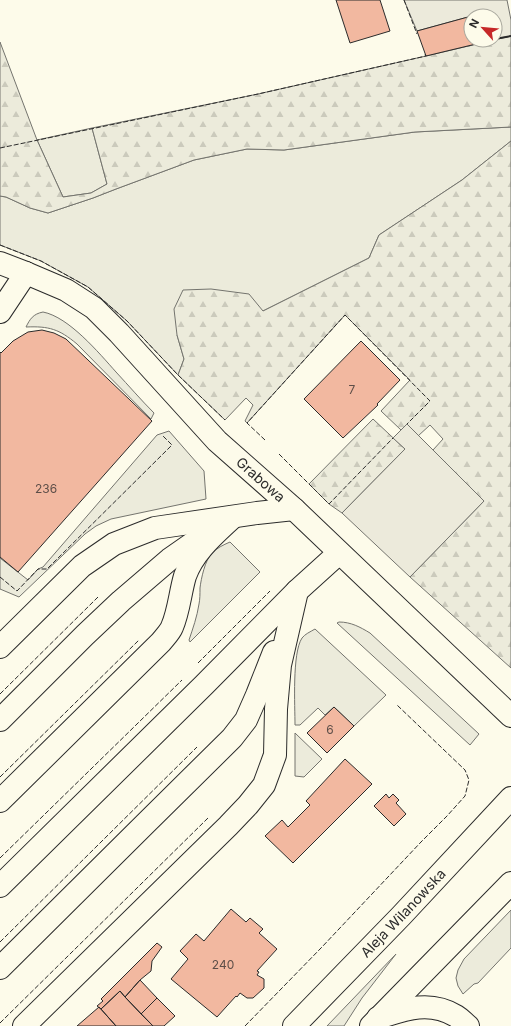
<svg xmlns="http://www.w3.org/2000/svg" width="511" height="1026" font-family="Inter,sans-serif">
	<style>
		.green { fill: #ecebdb; stroke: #74746e }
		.forest { fill: url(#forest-firs); stroke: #74746e }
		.parking { fill: #eceadb; stroke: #74746e }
		.building { fill: #f2b8a0; stroke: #2b2b2b }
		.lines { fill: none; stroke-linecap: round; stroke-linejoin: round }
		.minor-casing { stroke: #2b2b2b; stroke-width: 24 }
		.major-casing { stroke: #2b2b2b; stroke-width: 24 }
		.minor { stroke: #fdfbea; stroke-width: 22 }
		.major { stroke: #fdfbea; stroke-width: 22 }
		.fence { stroke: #2b2b2b; stroke-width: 1; stroke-dasharray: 5 2; stroke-linecap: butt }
		.wall { stroke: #2b2b2b; stroke-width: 2 }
		.labels { text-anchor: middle; stroke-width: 3; stroke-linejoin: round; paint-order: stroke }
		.number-label { font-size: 12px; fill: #5d4e48 }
		.street-label { font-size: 14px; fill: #2b2b2b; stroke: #fdfbea }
	</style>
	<defs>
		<pattern id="forest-firs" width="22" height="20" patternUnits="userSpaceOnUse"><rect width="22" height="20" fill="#ecebdb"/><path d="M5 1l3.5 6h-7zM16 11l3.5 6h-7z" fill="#cbcabc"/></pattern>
	</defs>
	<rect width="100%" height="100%" fill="#fdfbea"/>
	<path class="green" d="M511 127V141L462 180 379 235 369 258 263 311 177 335 184 359 178 375 127 321 88 287 41 261 0 245V196L6 197 30 208 48 213 93 198 116 189 194 160 247 149 284 150 415 132Z
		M92 128 107 184 91 193 63 197 37 140Z
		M43 312C69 317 99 353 116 372 129 386 141 400 154 413L151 419 77 344C59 329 49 326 26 327 30 319 33 314 43 312Z
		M169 431 204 471 206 499 111 519 96 526 85 534 19 597 0 589V558L28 580 38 569 43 567 157 435Z
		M230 542 260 572 190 642 189 640C193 628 197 617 199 604 200 599 200 594 200 588 201 579 205 560 212 553 217 548 223 545 230 542Z
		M339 622C351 622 360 627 370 633L479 734 470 745 337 623Z
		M315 629 386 695 354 726 334 707 325 715 318 708 300 725H295C295 706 292 653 302 638 305 634 310 632 315 629Z
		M295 733 322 759 304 777 295 776Z
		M511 910V948L478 983 474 984 463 994 458 986 456 978 458 970 464 959Z
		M396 954 362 998 344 1026H327Z"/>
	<path class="forest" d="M511 36V127L415 132 284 150 247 149 194 160 116 189 93 198 48 213 30 208 6 197 0 196V42L37 140 63 197 91 193 107 184 92 128 258 94 426 56Z
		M511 141V668L410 577 484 501 433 450 443 439 430 425 418 436 407 424 401 430 381 411 410 380 345 315 247 423 245 421 253 405 246 398 225 420 178 375 184 359 177 335 174 309 183 290 211 289 249 294 263 311 369 258 379 235 462 180Z
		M373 419 405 449 342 513 329 504 309 484Z"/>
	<path class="parking" d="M404 0H507L511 20V36L495 39V16H471V27L468 17 417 31Z
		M407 424 484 501 410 577 342 513 405 449 393 438Z"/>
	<path class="building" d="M336 0H380L390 31 350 43Z
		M468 17 471 27V40H475L476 44 426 56 417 31Z
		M42 330 54 333 66 339 152 421 18 572 0 557V352L1 353 13 341 28 332Z
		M361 341 400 380 377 404 378 405 343 438 304 399Z
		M334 707 354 726 327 753 307 733Z
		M345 759 372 784 293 863 265 836 282 820 288 827 310 805 306 801Z
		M386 794 389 798 393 794 399 800 396 803 406 814 394 826 374 806Z
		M231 909 246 922 250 918 263 929 259 933 277 949 257 971 259 972 257 975 264 979V988L253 998H247L240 993 237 997 236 996 217 1017 171 979 188 959 180 951 196 934 204 941Z
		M157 943 162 947 152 961 151 971 140 980 125 997 120 991 101 1009 97 1006 103 1001 101 999Z
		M140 980 157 998 141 1014 125 997Z
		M120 991 125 997 153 1026H116L101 1009Z
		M157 998 175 1016 164 1026H153L141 1014Z
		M99 1007 116 1026H77Z"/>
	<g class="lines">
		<g class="minor-casing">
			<g id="minor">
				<path id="s1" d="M0 263 26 273 66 290 94 308 119 333 217 441 294 509 511 716"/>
				<path d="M0 312 26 273"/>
				<path d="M0 647 82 566 114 544 155 528 257 513 294 509"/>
				<path d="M0 720 85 635 121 601 170 559 203 536"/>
				<path d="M0 801 161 642C165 637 170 632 172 627 179 611 180 593 185 576 194 551 215 534 233 517"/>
				<path d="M0 886 204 685 297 591 339 553"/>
				<path d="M0 968 145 824 232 738 246 720 257 695 274 652"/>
				<path d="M378 1018C405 1009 430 1000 456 1016 461 1019 464 1023 468 1026"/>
				<path d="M24 1026 228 826 248 805 264 785 275 755 276 709 280 665 297 591"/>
			</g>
		</g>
		<g class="major-casing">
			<g id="major">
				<path id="s2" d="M294 1026 401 916 511 798"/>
				<path d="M371 1026 511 883"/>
			</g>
		</g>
		<use href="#minor" class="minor"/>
		<use href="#major" class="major"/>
		<path class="fence" d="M404 0 417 34
			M0 148 258 94 426 56 425 54
			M0 245 41 261 88 287 127 321 178 375 225 420
			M265 440 247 423 345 315 430 401 407 424
			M279 454 329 504 393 438
			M0 577 17 591 38 569H47L172 445 162 435
			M198 663 270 591
			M0 694 98 597
			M0 777 139 640
			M0 858 182 680
			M0 942 197 747
			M0 1023 208 818
			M245 1026 322 947 421 842 447 816 465 796 469 780 465 770 397 705"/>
		<path class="wall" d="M495 39 511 36
			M476 44 492 40"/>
	</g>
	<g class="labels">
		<g class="number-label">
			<text x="352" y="394">7</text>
			<text x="46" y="493">236</text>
			<text x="330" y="734">6</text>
			<text x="223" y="969">240</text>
		</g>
		<g class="street-label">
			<text dy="5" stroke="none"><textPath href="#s1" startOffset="344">Grabowa</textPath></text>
			<text dy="5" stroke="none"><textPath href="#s2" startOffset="157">Aleja Wilanowska</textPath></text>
		</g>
	</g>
	<g transform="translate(483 28) rotate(297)"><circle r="19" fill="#fdfbea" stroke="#a9a89e"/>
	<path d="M0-3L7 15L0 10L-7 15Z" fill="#c62828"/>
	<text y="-6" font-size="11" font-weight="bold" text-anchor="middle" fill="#2b2b2b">N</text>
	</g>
</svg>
